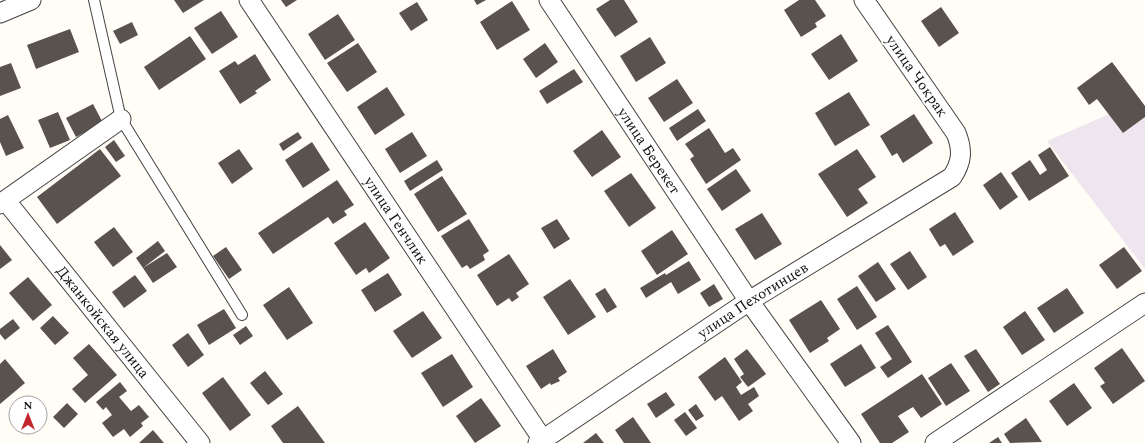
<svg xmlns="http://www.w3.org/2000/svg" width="1145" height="443" font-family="Spectral,serif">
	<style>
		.industrial { fill: #eee6ef }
		.building { fill: #5a524d }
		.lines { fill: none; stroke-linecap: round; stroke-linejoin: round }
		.service-casing { stroke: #444; stroke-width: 12 }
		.minor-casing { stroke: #444; stroke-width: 21 }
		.service { stroke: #fff; stroke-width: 10 }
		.minor { stroke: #fff; stroke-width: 19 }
		.labels { text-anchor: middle; stroke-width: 4; stroke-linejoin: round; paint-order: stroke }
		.street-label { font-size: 15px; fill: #111; stroke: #fff }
	</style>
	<rect width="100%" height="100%" fill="#fffdf5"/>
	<path class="industrial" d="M1135 103 1145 115V269L1047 141Z"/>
	<path class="building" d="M174 0H204L183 13Z
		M281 0H297L286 7Z
		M474 0H486L477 5Z
		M610 0H624L638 22 615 37 596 9Z
		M799 0H815L826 16 815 23 817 27 801 37 784 10Z
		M512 1 530 30 497 50 480 22Z
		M417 2 428 20 411 31 399 13Z
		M941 7 959 33 939 47 921 21Z
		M221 11 238 37 212 54 194 28Z
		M338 14 355 40 325 60 308 34Z
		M132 22 138 35 120 44 113 31Z
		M70 29 79 52 36 69 27 45Z
		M841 34 858 61 829 80 811 54Z
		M190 36 206 59 159 90 144 67Z
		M650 37 666 63 636 82 620 56Z
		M358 43 377 72 347 92 327 63Z
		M545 43 558 62 536 78 523 59Z
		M255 54 271 80 255 91 257 93 240 104 219 71 235 61 238 65Z
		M1112 62 1145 106V117L1123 133 1097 99 1089 105 1077 88Z
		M11 63 21 88 0 96V67Z
		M574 69 583 82 547 104 539 91Z
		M677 79 693 103 664 122 648 98Z
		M387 87 405 115 375 135 357 107Z
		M849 92 870 125 835 146 815 113Z
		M93 104 103 123 76 137 66 118Z
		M698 109 706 121 677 141 669 128Z
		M58 112 70 140 50 148 38 120Z
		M914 114 933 143 903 163 897 153 892 156 880 136Z
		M8 115 24 148 6 156 0 142V119Z
		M709 128 725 153 733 148 741 160 706 184 690 159 694 156 685 144Z
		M602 130 621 157 592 177 573 151Z
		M298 132 302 138 283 151 279 144Z
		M412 132 427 156 400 173 385 149Z
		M114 140 125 156 116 162 105 147Z
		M312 142 330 170 303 188 285 160Z
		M1050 147 1069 176 1029 201 1011 173 1030 160 1040 175 1047 170 1038 155Z
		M100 149 121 176 57 224 37 197Z
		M239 149 253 169 232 184 218 163Z
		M857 149 876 177 858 189 868 203 847 217 818 174Z
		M437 160 443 170 410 191 404 181Z
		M736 169 751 191 722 211 707 189Z
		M1001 172 1018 197 1000 210 983 185Z
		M631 173 656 208 629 227 604 191Z
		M442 176 467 214 438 232 414 194Z
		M337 180 354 205 344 211 347 215 333 224 328 217 273 254 258 233Z
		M955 212 974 242 953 256 945 244 940 247 929 229Z
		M762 213 782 244 755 260 735 229Z
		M469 219 489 251 483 255 485 260 470 269 467 265 462 268 441 236Z
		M557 219 570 239 554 249 541 228Z
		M365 222 390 258 369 273 366 268 356 275 334 243Z
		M114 227 133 252 113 267 94 242Z
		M672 230 688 254 657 275 641 251Z
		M158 241 165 251 143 268 136 258Z
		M0 245 12 260 0 269Z
		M226 247 242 270 229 279 213 256Z
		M1124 247 1142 271 1117 289 1099 265Z
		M910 251 927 277 908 290 890 264Z
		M167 253 177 267 153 283 143 268Z
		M509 254 529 284 516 293 519 297 512 302 509 298 497 306 477 275Z
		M689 261 701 280 678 294 671 282 646 298 640 288 665 273 666 275Z
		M878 262 896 289 876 302 858 276Z
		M388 273 402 295 375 312 361 290Z
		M135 275 147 291 124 308 112 292Z
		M28 277 52 305 33 321 9 293Z
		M570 279 596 317 568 335 543 297Z
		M714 284 723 299 709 307 700 293Z
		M857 286 877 317 857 330 837 299Z
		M289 287 313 323 287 340 263 305Z
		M605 288 617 307 607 313 595 294Z
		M1067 288 1084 313 1054 333 1037 308Z
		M821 300 840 329 827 338 829 341 810 353 789 320Z
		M224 309 236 328 209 345 197 325Z
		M423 311 442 338 412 358 393 331Z
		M1025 311 1045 340 1022 355 1003 327Z
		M53 316 69 333 55 345 40 328Z
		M13 319 20 328 5 340 0 334V329Z
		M888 325 912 362 888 378 880 367 892 359 875 333Z
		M246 326 253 336 240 345 233 335Z
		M188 333 204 355 188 367 172 345Z
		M89 344 117 375 85 403 72 389 88 375 73 358Z
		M861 344 876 368 845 387 830 364Z
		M1122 348 1145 381 1113 404 1100 386 1105 383 1094 368Z
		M553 349 567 372 558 378 560 381 551 385 550 383 541 389 526 366Z
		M747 349 766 374 748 387 740 377 744 374 734 359Z
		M976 349 1000 384 988 392 964 356Z
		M452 354 473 387 443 407 421 373Z
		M725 357 742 382 736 387 741 395 754 387 759 396 748 404 753 411 739 421 722 396 715 401 698 377Z
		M5 359 25 383 0 404V364Z
		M951 363 970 391 946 406 928 378Z
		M265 371 283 394 268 405 250 383Z
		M922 374 942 404 921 418 913 407 898 416 909 432 892 443H880L861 414Z
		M223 377 251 415 230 431 202 393Z
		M120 382 127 391 119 397 131 411 139 405 149 417 141 423 143 426 130 437 124 429 113 437 102 423 112 415 106 407 103 410 96 402Z
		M1074 383 1092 408 1067 426 1049 401Z
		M666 392 675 405 656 418 647 404Z
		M481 398 501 426 475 443 456 416Z
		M67 403 78 414 64 428 53 417Z
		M696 404 704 416 696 421 688 410Z
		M298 406 325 443H283L271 426Z
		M685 412 697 428 686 436 674 420Z
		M633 417 651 443H624L615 430Z
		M1026 418 1042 442 1010 443 1004 434Z
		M153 430 164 443H139Z
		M596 433 604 443H583Z
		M998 437 1002 443H989Z"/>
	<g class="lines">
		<g class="service-casing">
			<path id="service" d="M94 0 121 119 242 315"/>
		</g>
		<g class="minor-casing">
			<g id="minor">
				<path id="s1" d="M249 0 543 440"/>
				<path id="s2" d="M549 0 749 301 851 443"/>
				<path d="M0 13 31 0"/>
				<path id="s3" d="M6 201 200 443"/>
				<path d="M0 204 121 119"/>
				<path id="s4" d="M538 443 749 301 952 177C962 162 963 150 956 133L864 0"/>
				<path d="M935 443 1145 303"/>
			</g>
		</g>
		<use href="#service" class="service"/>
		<use href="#minor" class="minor"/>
	</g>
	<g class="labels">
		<g class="street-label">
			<text transform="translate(917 76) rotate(55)" y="5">улица Чокрак</text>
			<text dy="5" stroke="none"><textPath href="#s2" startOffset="181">улица Берекет</textPath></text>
			<text dy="5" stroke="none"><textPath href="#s1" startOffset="265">улица Генчлик</textPath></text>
			<text dy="5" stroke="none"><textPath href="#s4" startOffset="258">улица Пехотинцев</textPath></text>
			<text dy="5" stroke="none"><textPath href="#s3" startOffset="155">Джанкойская улица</textPath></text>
		</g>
	</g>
	<g transform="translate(28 415)"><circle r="19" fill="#ffffff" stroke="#a0a0a0"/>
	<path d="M0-3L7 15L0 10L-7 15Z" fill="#c4262e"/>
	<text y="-6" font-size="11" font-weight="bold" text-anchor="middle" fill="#111111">N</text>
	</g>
</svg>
